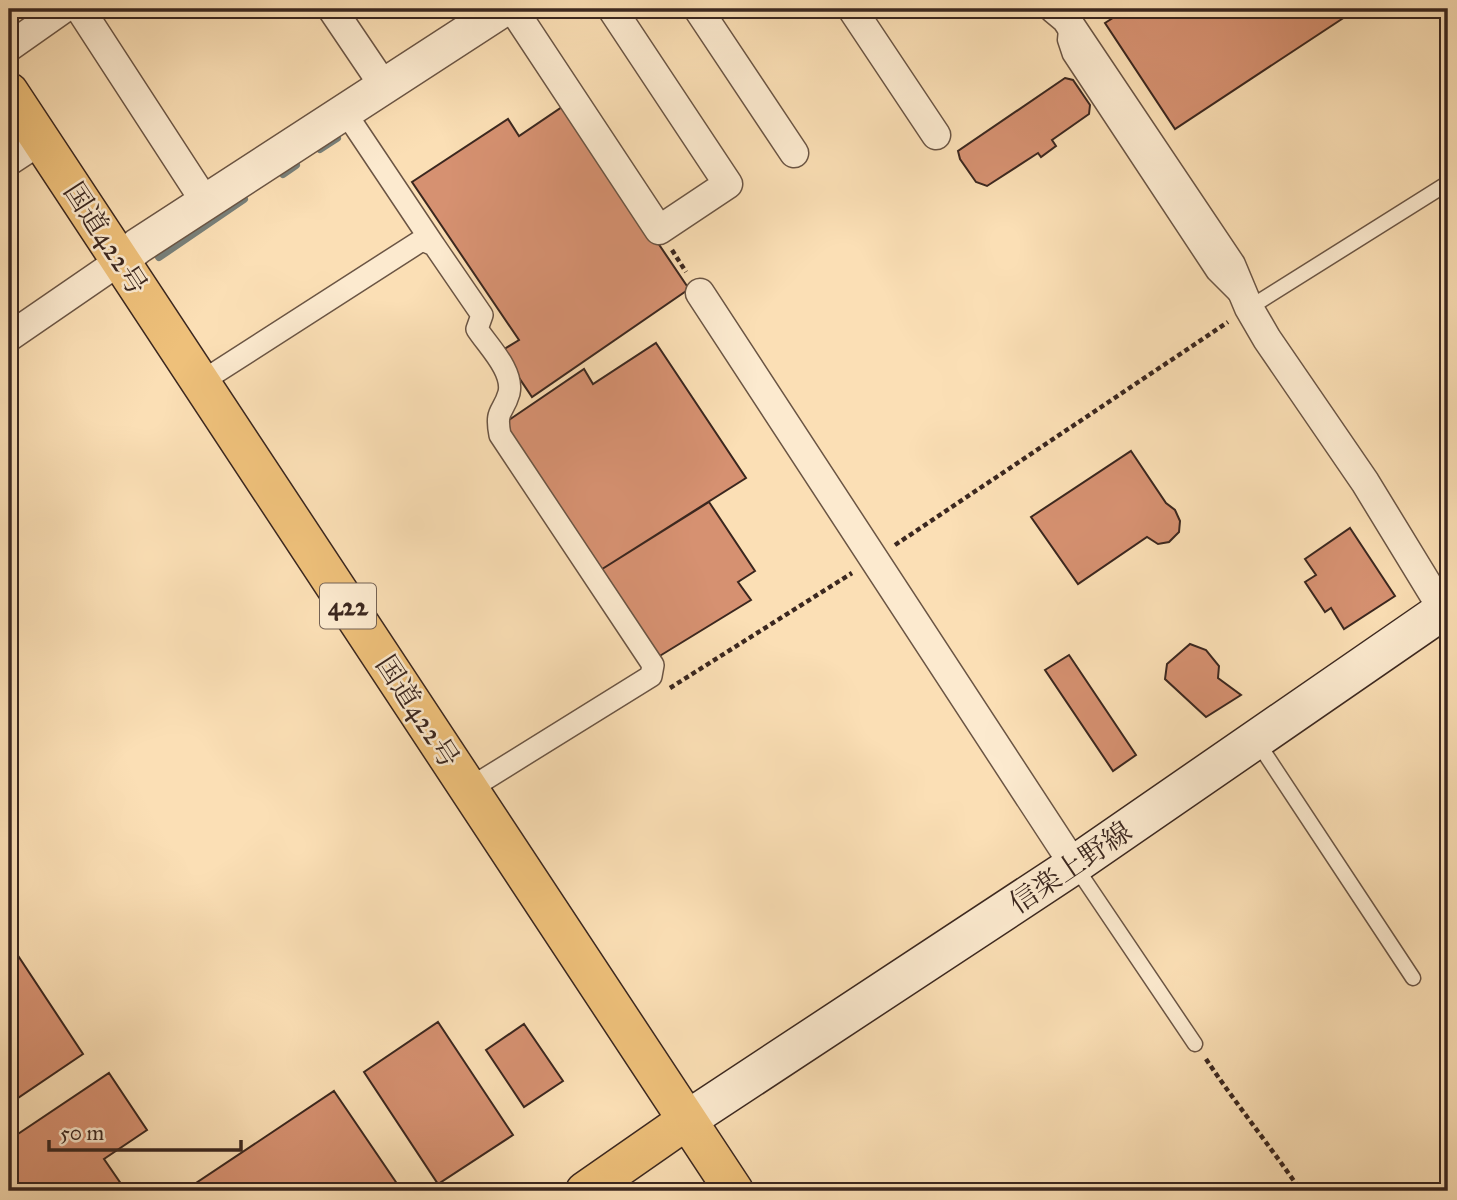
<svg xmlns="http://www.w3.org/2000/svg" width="1457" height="1200" font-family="'IM FELL Great Primer','Noto Serif JP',serif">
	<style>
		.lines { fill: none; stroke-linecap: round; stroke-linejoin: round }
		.stream { stroke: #78807a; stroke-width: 8 }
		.building { fill: #d69171; stroke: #3b271f; stroke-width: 2 }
		.service-casing { stroke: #6b5544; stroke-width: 17 }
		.pedestrian-casing { stroke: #6b5544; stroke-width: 24 }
		.minor-casing { stroke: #6b5544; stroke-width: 31 }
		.tertiary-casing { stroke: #6b5544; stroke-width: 38 }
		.secondary-casing { stroke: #3b271f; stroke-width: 41 }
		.trunk-casing { stroke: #3b271f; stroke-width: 41 }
		.path { stroke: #3b271f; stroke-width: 4.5; stroke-dasharray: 5 3.5; stroke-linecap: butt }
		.service { stroke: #fceacf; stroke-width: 14 }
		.pedestrian { stroke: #fceacf; stroke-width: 21 }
		.minor { stroke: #fceacf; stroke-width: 28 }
		.tertiary { stroke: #fceacf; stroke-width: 35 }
		.secondary { stroke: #fceacf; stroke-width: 38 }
		.trunk { stroke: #eec07a; stroke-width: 38 }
		.labels { text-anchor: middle; stroke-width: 5; stroke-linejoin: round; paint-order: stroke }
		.shield { fill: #fceacf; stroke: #756254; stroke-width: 2 }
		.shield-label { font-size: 26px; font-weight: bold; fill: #3b271f }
		.street-label { font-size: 28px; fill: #3b271f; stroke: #fceacf }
	</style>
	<rect width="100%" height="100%" fill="#fbdfb5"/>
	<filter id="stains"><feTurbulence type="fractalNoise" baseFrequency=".00286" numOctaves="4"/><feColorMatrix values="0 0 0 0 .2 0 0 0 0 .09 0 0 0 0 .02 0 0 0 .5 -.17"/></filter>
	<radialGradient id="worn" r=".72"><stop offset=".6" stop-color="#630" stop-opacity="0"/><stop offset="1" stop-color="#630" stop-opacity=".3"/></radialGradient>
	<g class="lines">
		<path class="stream" d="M320 149 337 138
			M283 174 296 165
			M159 257 244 199"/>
	</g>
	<path class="building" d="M1127 9H1357L1175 129 1105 23Z
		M1065 78 1073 80 1090 105 1089 114 1052 140 1056 146 1041 157 1038 153 987 186 976 182 960 159 958 151Z
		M565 105 689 289 532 397 501 351 519 340 412 182 508 119 519 136Z
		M656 343 746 478 599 571 503 424 584 369 593 384Z
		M1131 451 1166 503 1175 510 1180 521 1179 532 1169 542 1158 544 1147 537 1078 584 1031 517Z
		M709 502 755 571 738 582 751 600 658 657 599 571Z
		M1350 528 1395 596 1344 629 1331 608 1325 612 1305 582 1316 575 1305 559Z
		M1190 644 1206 650 1219 666 1218 678 1241 695 1206 717 1165 679 1167 664Z
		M1069 655 1136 755 1113 771 1045 670Z
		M9 942 83 1054 9 1104Z
		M438 1022 513 1135 438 1184 364 1072Z
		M524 1024 563 1081 524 1107 486 1050Z
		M109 1073 147 1130 104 1159 126 1191H9V1140Z
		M334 1091 402 1191H184Z"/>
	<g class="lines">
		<g class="service-casing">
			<path id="service" d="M1066 29 1065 40 1070 55 1214 273 1249 308 1448 183
				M1256 740 1413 978
				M1075 866 1195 1044"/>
		</g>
		<g class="pedestrian-casing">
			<path id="pedestrian" d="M345 112 434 245
				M201 382 422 240 434 245 482 315 477 329C488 346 514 371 509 393 503 414 495 409 500 435L653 665 651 676 469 789"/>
		</g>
		<g class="minor-casing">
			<path id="minor" d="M80 9 206 203
				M332 9 384 86
				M513 9 659 230 728 184 612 9
				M698 9 794 153
				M852 9 936 135
				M1054 9 1066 19 1231 265 1249 308 1267 339 1365 482 1448 618
				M9 47 63 9
				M9 161 41 140
				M700 293 1074 865
				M9 337 121 260"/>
		</g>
		<g class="tertiary-casing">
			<path id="tertiary" d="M121 260 138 246 503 9"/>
		</g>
		<g class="secondary-casing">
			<path id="secondary" d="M687 1120 1074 865 1448 607"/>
		</g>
		<g class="trunk-casing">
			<path id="trunk" d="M9 92 734 1191
				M585 1191 687 1120"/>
		</g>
		<path class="path" d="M672 250 686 272
			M895 545 1228 322
			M670 688 852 573
			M1206 1059C1236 1104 1270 1146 1301 1191"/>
		<use href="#service" class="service"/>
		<use href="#pedestrian" class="pedestrian"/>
		<use href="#minor" class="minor"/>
		<use href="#tertiary" class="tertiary"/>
		<use href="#secondary" class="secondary"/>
		<use href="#trunk" class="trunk"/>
	</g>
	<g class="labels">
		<rect class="shield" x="320" y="583.5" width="56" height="45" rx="5"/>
		<g class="shield-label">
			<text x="348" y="615">422</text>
		</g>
		<g class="street-label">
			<text transform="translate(106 238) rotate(57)" y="10">国道422号</text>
			<text transform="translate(418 711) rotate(57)" y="10">国道422号</text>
			<text transform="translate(1070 867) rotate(-34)" y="10">信楽上野線</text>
		</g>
	</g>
	<rect width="1457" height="1200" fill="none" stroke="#fbdfb5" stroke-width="35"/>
	<rect x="10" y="10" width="1436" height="1179" fill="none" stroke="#3b271f" stroke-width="3.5"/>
	<rect x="18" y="18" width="1422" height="1165" fill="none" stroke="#3b271f" stroke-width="2"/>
	<path d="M49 1140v10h192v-10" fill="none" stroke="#3b271f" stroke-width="3.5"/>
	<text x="60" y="1140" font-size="21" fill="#3b271f" stroke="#fceacf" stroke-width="5" paint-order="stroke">50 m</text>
	<rect width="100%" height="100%" filter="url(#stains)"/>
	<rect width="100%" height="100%" fill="url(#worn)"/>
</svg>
